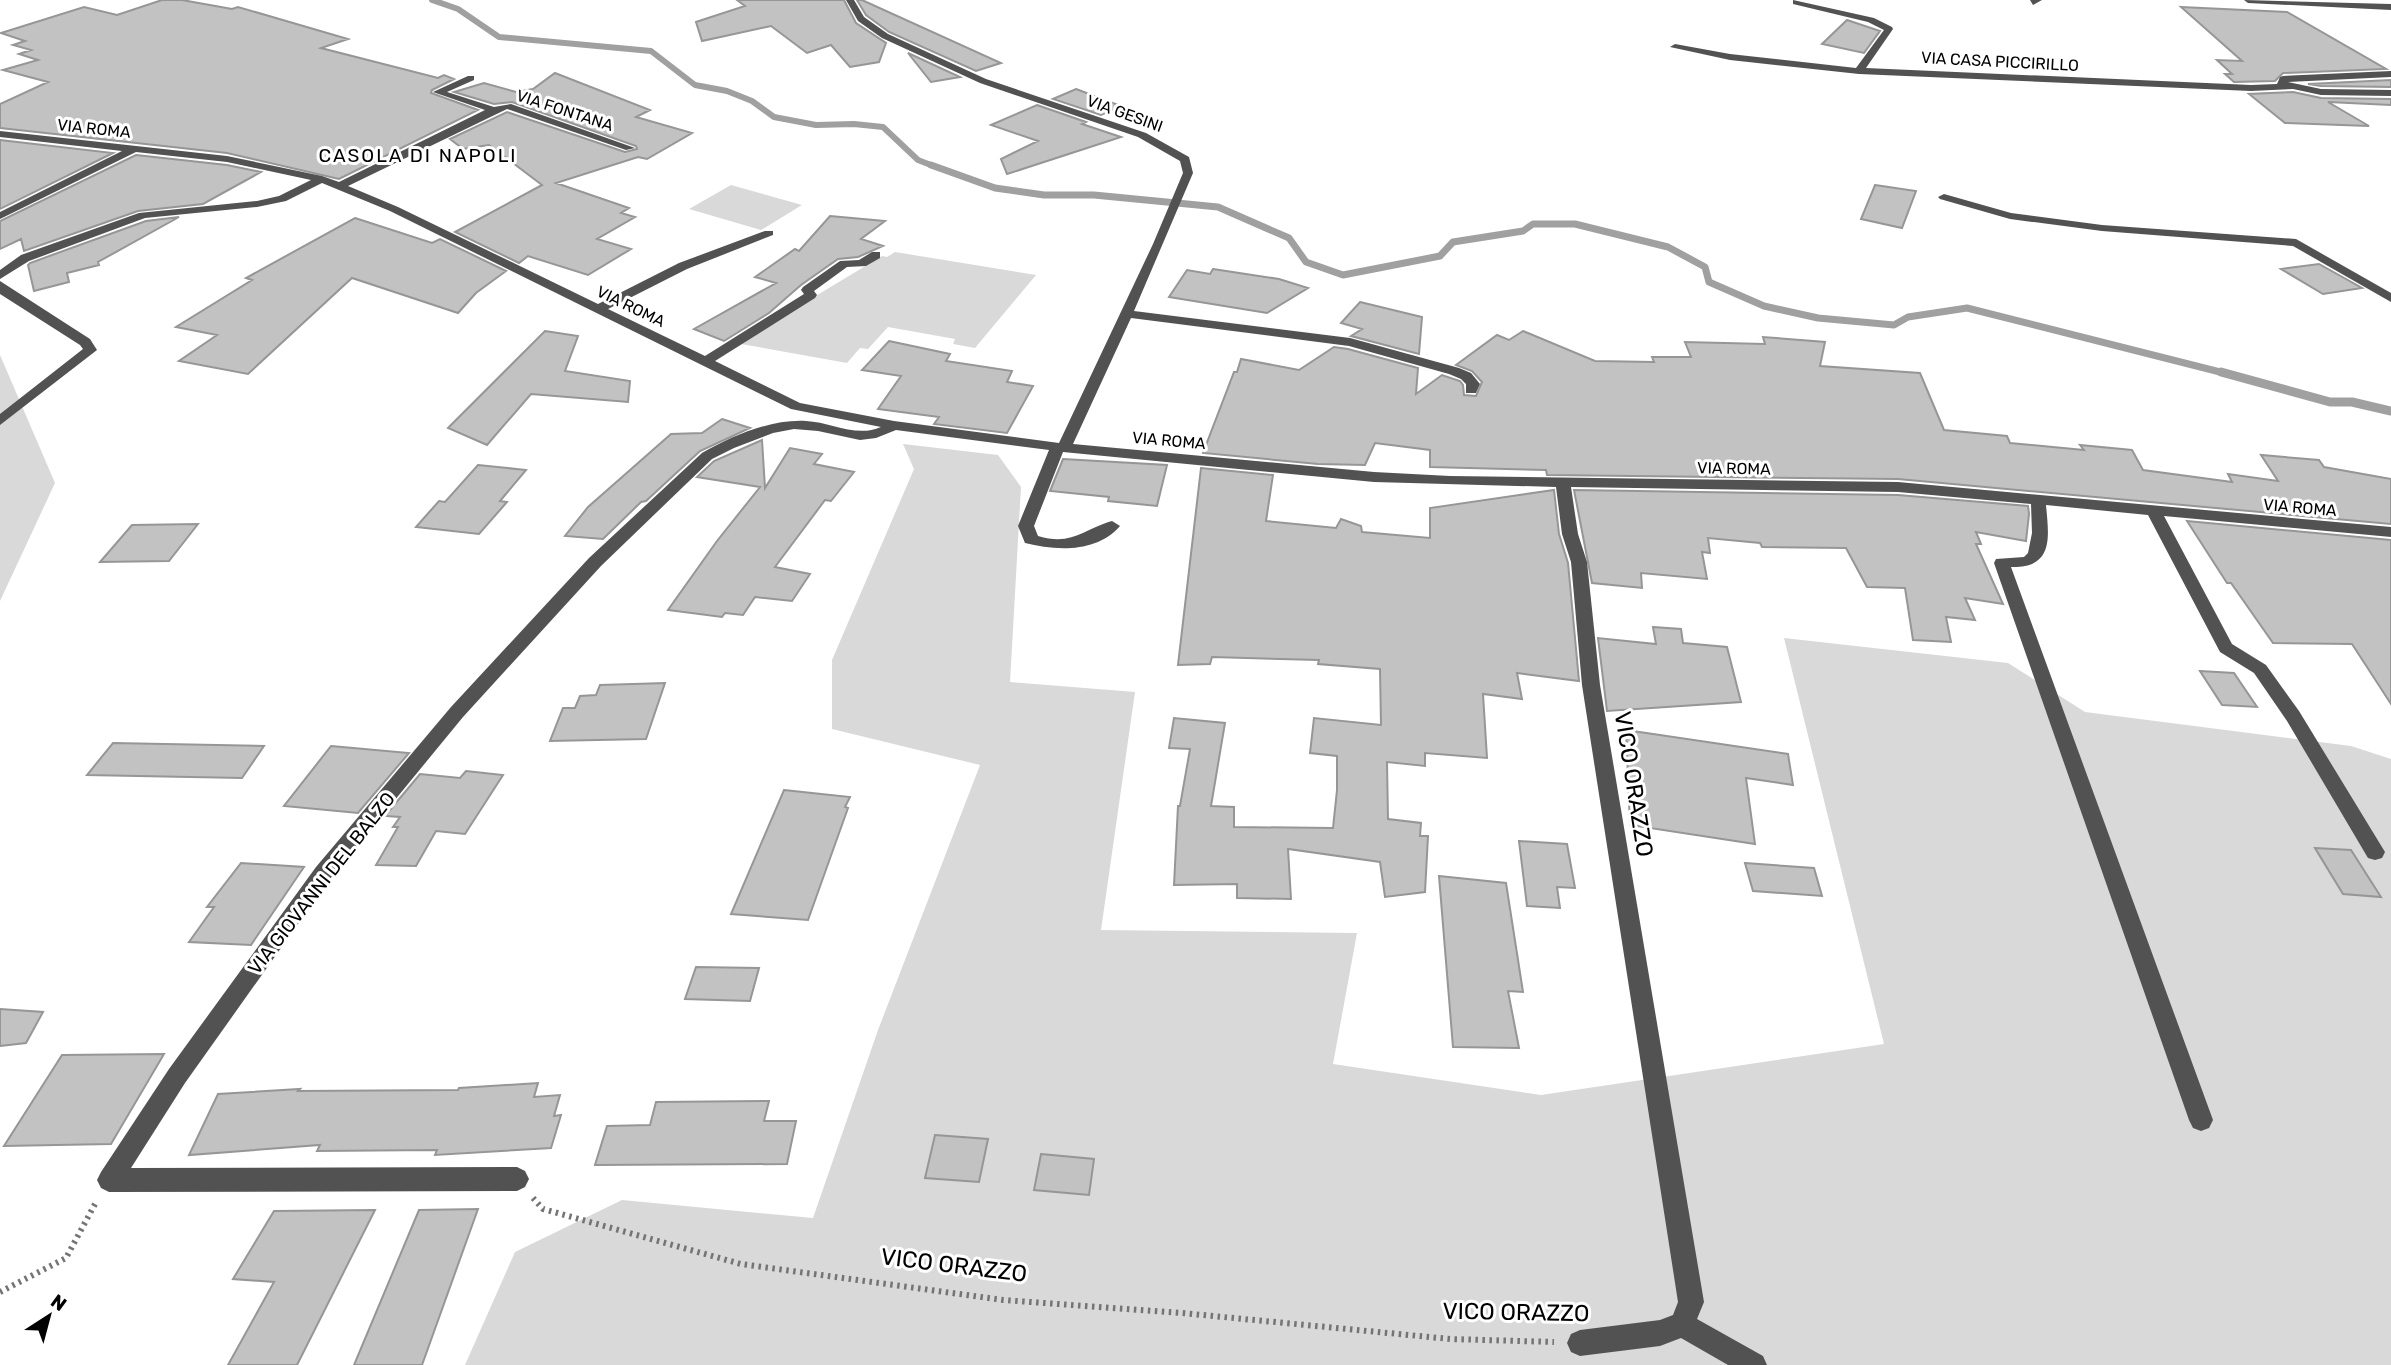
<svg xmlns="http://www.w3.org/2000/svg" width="2391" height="1365" font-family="Rubik,sans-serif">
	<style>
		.green { fill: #d9d9d9 }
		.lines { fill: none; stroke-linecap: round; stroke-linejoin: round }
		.stream-far2 { stroke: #a0a0a0; stroke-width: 6 }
		.stream-far1 { stroke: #a0a0a0; stroke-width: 7 }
		.stream { stroke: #a0a0a0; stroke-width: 9 }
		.building { fill: #c2c2c2; stroke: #969696; stroke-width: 2 }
		.path { stroke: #747474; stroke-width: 6; stroke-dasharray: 2.5 4.5; stroke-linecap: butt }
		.minor { fill: #525252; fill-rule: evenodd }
		.labels { text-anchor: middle; stroke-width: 6; stroke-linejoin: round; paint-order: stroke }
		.far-street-label { font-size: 16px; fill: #000; stroke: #fff }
		.far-quarter-label { font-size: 19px; letter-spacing: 2px; fill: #000; stroke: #fff }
		.street-label { font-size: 19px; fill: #000; stroke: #fff }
		.near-street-label { font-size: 23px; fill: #000; stroke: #fff }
	</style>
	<rect width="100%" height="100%" fill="#fff"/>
	<path class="green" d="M731 185 802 205 761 230 689 209Z
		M895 252 1036 275 975 348 953 344 955 339 888 327 868 349 860 348 847 363 741 344 744 339 882 256 887 257Z
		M0 355 55 483 0 601Z
		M903 444 998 455 1021 487 1010 682 1135 692 1101 930 1357 933 1333 1064 1541 1095 1884 1044 1784 638 2008 663 2085 712 2351 746 2391 759V1365H465L515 1252 622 1200 813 1218 878 1030 980 765 832 729V660L914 469Z"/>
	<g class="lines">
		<path class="stream-far2" d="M432 0 458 9 499 37 651 51 695 85 727 91 752 101 774 117 816 125 854 124 883 127 918 160 936 167"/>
		<path class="stream-far1" d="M931 165 995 188 1044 195H1094L1218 207 1289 238 1306 262 1343 275 1440 256 1453 242 1523 231 1533 224H1575L1668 247 1705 267 1709 282 1764 306 1818 318 1894 325 1908 317 1967 308 2228 374"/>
		<path class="stream" d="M2221 372 2330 402H2352L2391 411"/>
	</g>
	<path class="building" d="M162 0H182L232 9 238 7 348 39 321 48 438 78 444 75 454 79 432 90 431 93 478 110 339 179 227 153 0 128V104L48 82 3 70 38 60 19 54 31 50 13 45 25 41 1 33 84 7 117 15Z
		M737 0H844L856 23 886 43 879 62 850 67 831 45 807 53 771 26 702 41 696 22 745 6Z
		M857 0H862L1001 63 976 71 889 32 866 15Z
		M2181 7 2287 12 2386 69 2283 73 2275 81 2234 82 2225 74H2232L2217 60 2242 61Z
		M1847 20 1880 31 1864 53 1822 44Z
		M908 53 960 77 931 82Z
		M555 73 650 110 636 117 692 133 647 159 638 157 556 183 629 208 621 213 635 217 597 239 631 249 588 275 528 256 519 263 455 232 542 185 489 145 463 149 450 139 507 112 625 152 637 149 636 146 512 102 494 104 454 92 484 83 516 92 533 89Z
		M2391 80V87L2321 86 2308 84Z
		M1076 89 1121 106 1101 115 1053 99Z
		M2293 92 2321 98 2391 99V105L2328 102 2369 126 2285 123 2249 94Z
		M1037 105 1086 122 1082 124 1121 137 1007 174 1001 159 1038 141 991 125Z
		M0 140 113 153 0 209Z
		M136 155 227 165 261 172 203 204 138 211 24 251 21 239 0 249V221Z
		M1875 185 1916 191 1902 228 1861 219Z
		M830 216 885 221 861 239 883 246 858 257 838 259 801 285 769 313 724 341 694 329 776 283 755 277 795 249 799 251Z
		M179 217 98 262 99 265 67 273 69 282 34 291 28 265 30 263 146 221Z
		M355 218 432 243 440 239 506 271 476 293 458 313 352 278 248 374 179 361 217 335 176 327 252 280 246 278Z
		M2319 264 2362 288 2323 294 2281 269Z
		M1213 269 1279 279 1308 288 1267 313 1169 297 1187 270 1210 274Z
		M1360 302 1422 317 1419 354 1351 336 1362 329 1341 323Z
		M545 331 578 336 565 371 630 381 628 402 531 394 487 445 448 428Z
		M1523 331 1595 361 1654 362 1652 357H1691L1685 342 1765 344 1763 337 1825 342 1820 366 1920 373 1944 430 2007 436 2010 443 2084 450 2080 445 2132 450 2143 470 2232 482 2228 474 2278 481 2261 455 2319 460 2324 467 2391 479V524L1898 479 1547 475 1546 470 1430 467V450L1375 443 1365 465 1318 464 1203 453 1234 372H1237L1241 359 1299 370 1334 347 1348 349 1418 368 1416 394 1442 375 1460 381 1463 385 1464 395 1476 396 1482 382 1472 371 1456 365 1497 335 1509 340Z
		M889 341 950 354 946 361 1012 371 1007 382 1033 386 1007 433 934 424 939 417 878 409 901 376 862 370Z
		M722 419 750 428 700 451 646 501 641 502 603 539 565 536 588 507 671 434 702 433Z
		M762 440 765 488 790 448 822 454 814 464 854 472 831 501 825 500 775 567 810 574 792 601 755 597 743 615 725 613 722 617 668 610 717 541 760 487 697 477 714 461Z
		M1063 459 1167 465 1157 506 1108 501 1109 497 1050 491Z
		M478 465 526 470 500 501 507 502 479 534 416 527 439 501 445 502Z
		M1201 468 1273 475 1266 521 1336 528 1341 519 1361 526 1362 532 1430 538V508L1554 490 1559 534 1568 563 1579 681 1517 673 1522 699 1483 694 1487 758 1425 753V766L1387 762 1388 819 1421 823 1420 836H1428L1425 892 1385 897 1380 862 1288 849 1291 899 1237 898V884L1174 885 1178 806H1180L1190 749 1169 748 1174 718 1225 723 1211 806 1234 807V827L1333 828 1337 790V756L1310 753 1314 718 1381 725 1380 669 1318 664 1319 660 1212 657 1210 664 1178 665Z
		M1574 490 1898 495 2028 506 2029 514 2026 541 1976 532 1981 544H1976L2003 604 1965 598 1975 620 1946 617 1951 642 1913 640 1905 588 1867 587 1846 548 1762 547 1760 543 1708 538 1710 553 1702 552 1707 579 1641 573 1642 588 1592 583Z
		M2187 521 2391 540V704L2352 644 2273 643 2231 583H2227Z
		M198 524 169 561 100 562 132 525Z
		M1653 627 1681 629 1683 643 1727 647 1741 702 1607 711 1598 638 1656 644Z
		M2200 671 2234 673 2257 707 2222 705Z
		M665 683 646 739 550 741 563 708H575L580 696 596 695 600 685Z
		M1626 730 1788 754 1793 785 1746 778 1755 844 1630 825Z
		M113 743 264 746 242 778 87 775Z
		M331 746 409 753 358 813 284 806Z
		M466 771 503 775 465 834 436 831 416 866 376 865 398 827H393L400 817 385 816 420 774 460 778Z
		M784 790 850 797 845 807 848 808 808 920 731 914Z
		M1519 841 1567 844 1575 888 1557 887 1560 908 1527 906Z
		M2315 848 2351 850 2381 897 2343 894Z
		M241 863 304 867 251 945 189 942 214 907H207Z
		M1745 863 1814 868 1822 896 1753 891Z
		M1439 876 1506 883 1523 992 1508 991 1519 1048 1453 1047Z
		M696 967 759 968 750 1001 685 999Z
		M0 1009 43 1012 26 1043 0 1046Z
		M164 1054 111 1144 4 1146 62 1055Z
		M538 1083 534 1097 560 1095 554 1116 561 1115 551 1148 435 1155 437 1150 317 1151 320 1145 189 1155 218 1094 300 1089 298 1091 458 1090 459 1088Z
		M769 1101 764 1121H796L787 1164 595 1165 607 1126 650 1125 656 1102Z
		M935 1135 988 1139 979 1182 925 1178Z
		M1041 1154 1094 1159 1089 1195 1034 1190Z
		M478 1209 422 1365H354L419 1210Z
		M375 1210 297 1365H228L274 1282 233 1279 274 1211Z"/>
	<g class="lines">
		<path class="path" d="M533 1198 543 1209 741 1264 1003 1300 1182 1313 1450 1339 1554 1342
			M0 1292 66 1258 95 1204"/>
		<path class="minor" d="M846 0H854L864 17 888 34 986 79 1146 133 1189 157 1193 173 1134 311 1350 338 1459 368 1471 373 1480 384 1476 393H1466V384L1461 379 1449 374 1349 346 1131 318 1073 444 1374 472 1450 476 1898 482 2391 527V537L2164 516 2232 644 2266 665 2299 711 2385 852 2382 858 2375 860 2368 858 2287 721 2254 673 2220 652 2148 515 2046 505C2049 538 2054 568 2011 567L2213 1120 2209 1128 2201 1131 2193 1128 2189 1120 1994 563 1996 559 2024 557 2028 553 2032 533 2031 504 1898 492 1571 487 1578 534 1587 562 1600 685 1704 1302 1697 1319 1763 1356 1767 1365H1728L1681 1338 1660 1346 1580 1356 1571 1352 1567 1343 1571 1334 1580 1330 1660 1320 1673 1315 1678 1302 1582 685 1571 562 1562 534 1556 487 1374 482 1063 452 1034 526 1038 536C1072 546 1082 530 1112 521L1120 526C1097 553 1056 551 1025 543L1018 526 1049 450 896 430 876 438 860 440 818 431 794 429 773 433 734 448 712 459 601 566 463 717 330 879 185 1083 131 1168 517 1167 525 1171 529 1179 525 1187 517 1191 109 1192 101 1188 97 1180 101 1172 169 1069 316 867 451 707 589 558 702 453C732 436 770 419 806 421 831 422 856 438 881 427L791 409 390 211 322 183 286 201 257 207 145 218 29 261 0 279V270L21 255 139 213 257 201 279 196 311 180 227 162 136 152 0 219V212L122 151 0 137V131L227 156 322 176 339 182 485 110 433 92 468 76H474V80L447 92 494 107 511 104 635 148 626 150 507 109 348 186 398 207 598 304 679 263 765 231H773V235L687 269 608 309 705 356 804 294 801 290 803 287 840 261 859 260 872 252H880V258L866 266 847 267 814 291 817 295 815 298 715 361 800 403 894 421 1059 443 1153 244 1183 173 1180 161 1138 137 980 83 882 38 858 21Z
			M1793 0 1874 18 1892 27 1893 29 1866 68 2251 85 2277 84 2280 77 2283 76 2391 71V77L2288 82 2321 89 2391 90V96L2321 95 2293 89 2251 91 1859 74 1730 60 1670 47 1675 44 1730 54 1856 68 1884 30 1868 22 1793 4Z
			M2030 0H2042L2033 5Z
			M2244 0 2391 4V10L2248 3Z
			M1944 194 2011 213 2102 225 2296 239 2391 293V302L2293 246 2102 231 2010 219 1940 199 1938 197Z
			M0 281 90 339 97 350 0 425V414L83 349 80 345 0 294Z"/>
	</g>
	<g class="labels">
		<g class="far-street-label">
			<text transform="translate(2000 61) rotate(3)" y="6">VIA CASA PICCIRILLO</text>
			<text transform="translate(565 110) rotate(18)" y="6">VIA FONTANA</text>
			<text transform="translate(1125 113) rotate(20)" y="6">VIA GESINI</text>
			<text transform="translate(94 128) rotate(6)" y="6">VIA ROMA</text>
			<text transform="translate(631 306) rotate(26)" y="6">VIA ROMA</text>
			<text transform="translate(1169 440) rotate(5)" y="6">VIA ROMA</text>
			<text transform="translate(1734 468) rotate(1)" y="6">VIA ROMA</text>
			<text transform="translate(2300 507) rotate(5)" y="6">VIA ROMA</text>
		</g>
		<g class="far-quarter-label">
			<text x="418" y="162">CASOLA DI NAPOLI</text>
		</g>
		<g class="street-label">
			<text transform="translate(321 883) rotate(-52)" y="7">VIA GIOVANNI DEL BALZO</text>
		</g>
		<g class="near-street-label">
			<text transform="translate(1634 784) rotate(81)" y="8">VICO ORAZZO</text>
			<text transform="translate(954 1265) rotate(7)" y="8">VICO ORAZZO</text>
			<text transform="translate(1516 1312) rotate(1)" y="8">VICO ORAZZO</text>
		</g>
	</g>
	<g transform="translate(49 1316) rotate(36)" stroke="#ffffff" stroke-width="5" paint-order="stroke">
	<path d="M0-5L12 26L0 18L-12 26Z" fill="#000000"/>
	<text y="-10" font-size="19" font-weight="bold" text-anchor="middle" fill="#000000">N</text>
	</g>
</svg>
